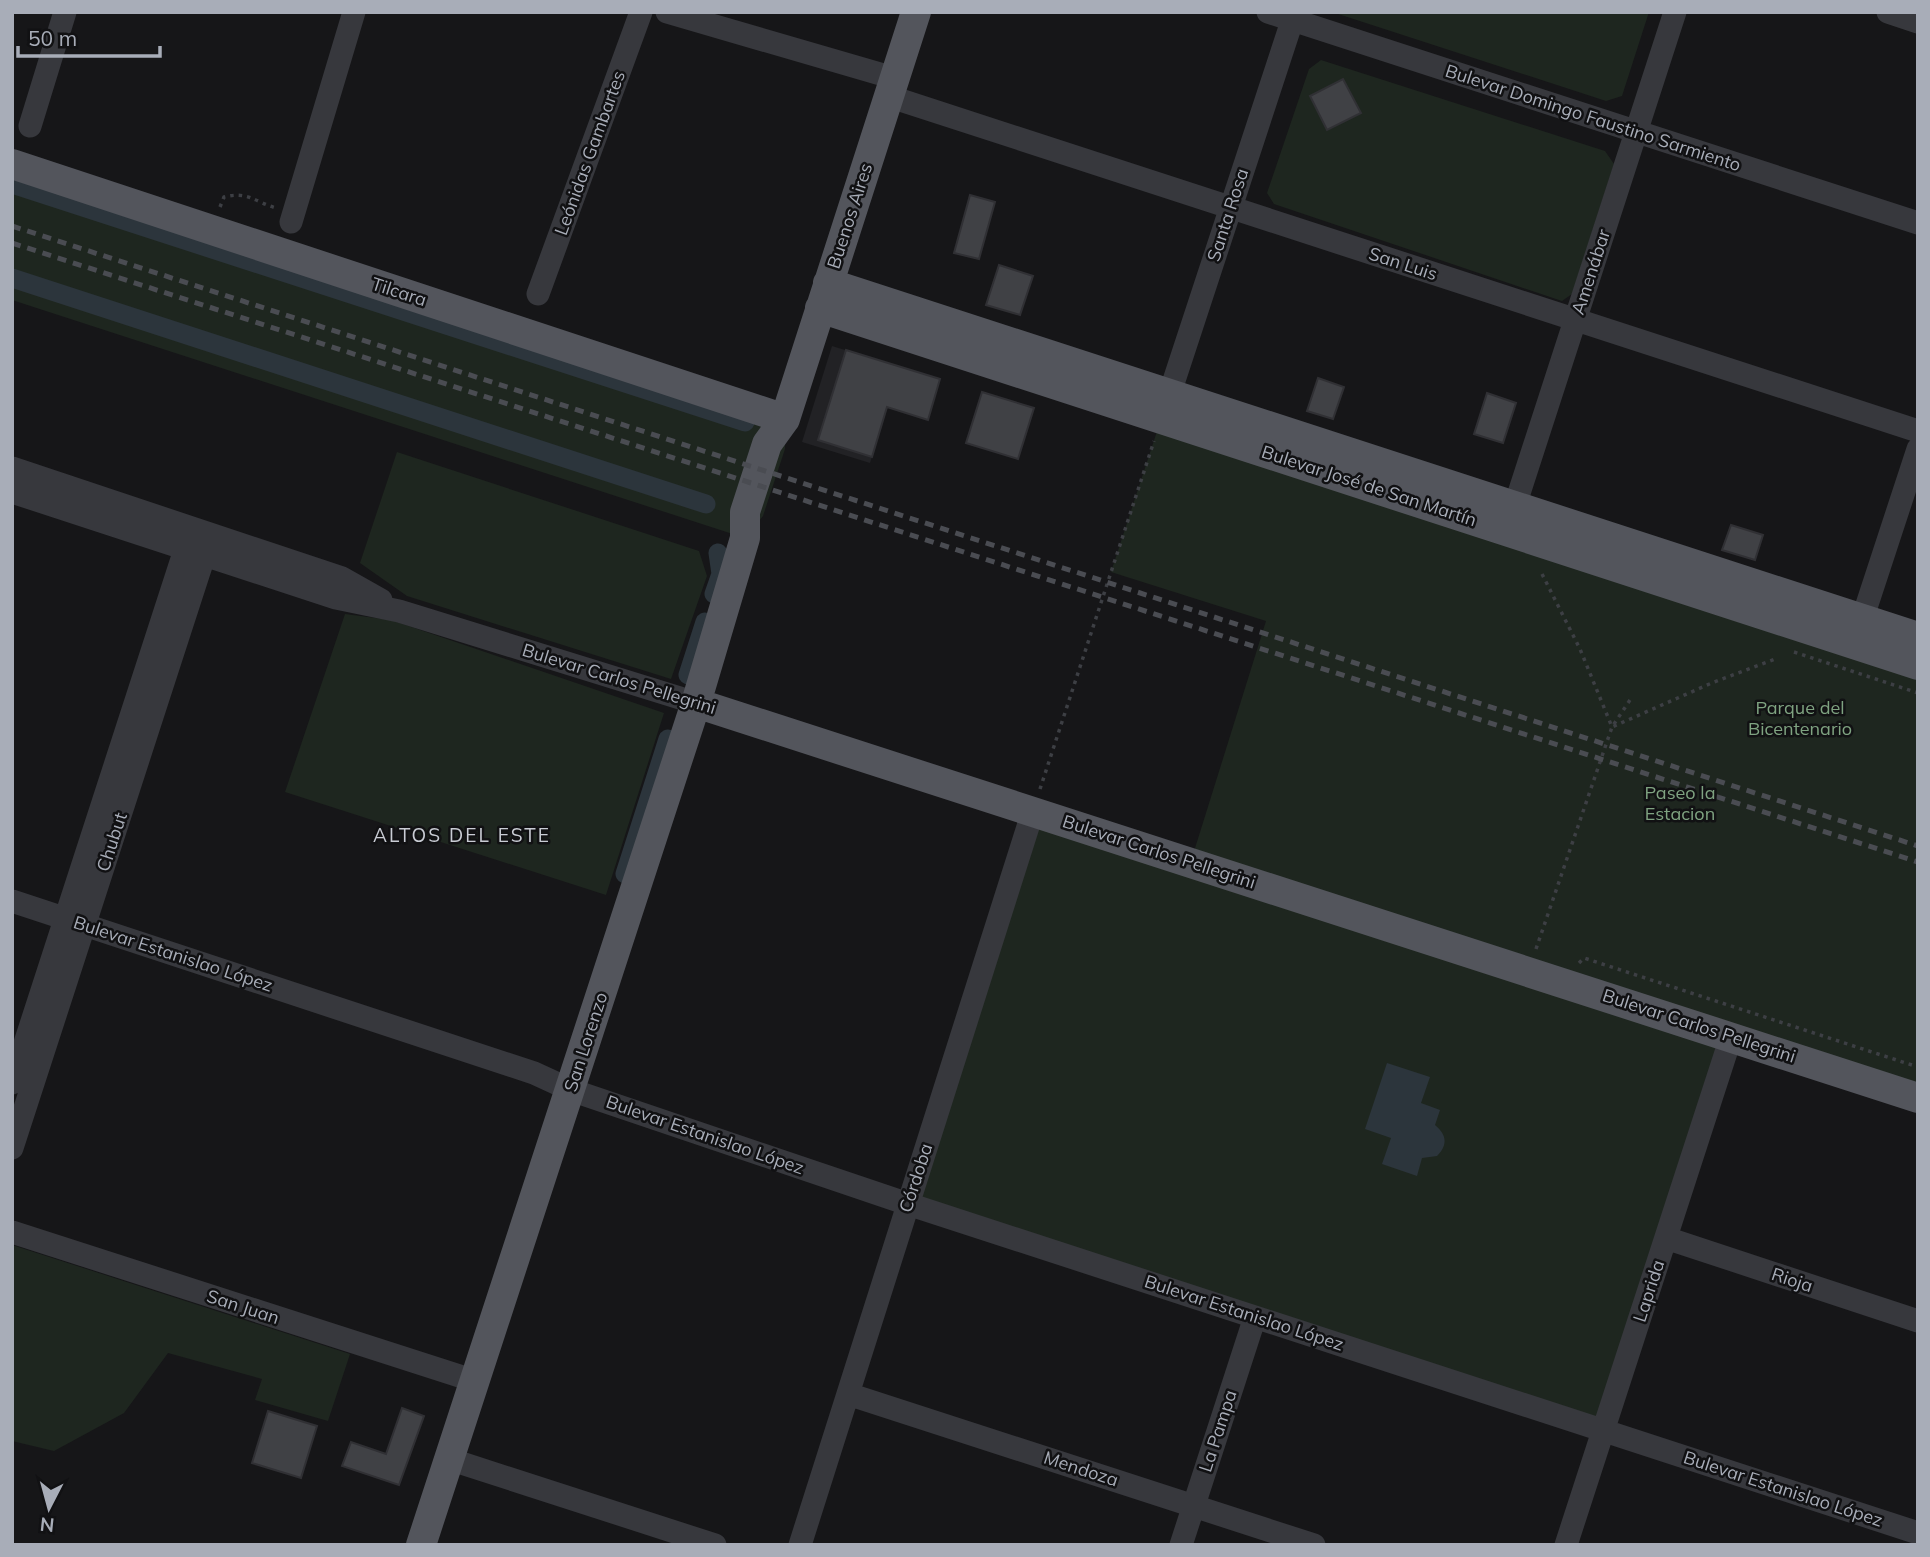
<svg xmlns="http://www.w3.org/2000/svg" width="1930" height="1557" font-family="Mulish,sans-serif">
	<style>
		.built { fill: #222225 }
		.green { fill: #1e261f }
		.water { fill: #2c353c }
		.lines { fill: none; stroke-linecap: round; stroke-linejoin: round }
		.canal { stroke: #2c353c; stroke-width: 19 }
		.building { fill: #404145; stroke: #303034; stroke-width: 2 }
		.path { stroke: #3d3f44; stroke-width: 3.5; stroke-dasharray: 3.5 5; stroke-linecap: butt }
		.minor { stroke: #37383d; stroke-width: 23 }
		.major { stroke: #53555c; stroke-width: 30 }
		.rail { stroke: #4a4c52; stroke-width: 5; stroke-dasharray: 9 7; stroke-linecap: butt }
		.labels { text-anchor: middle; stroke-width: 5; stroke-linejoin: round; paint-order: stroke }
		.street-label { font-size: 18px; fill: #a8adb8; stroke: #111113 }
		.park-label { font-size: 18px; fill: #7fa381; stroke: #111113 }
		.neighbourhood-label { font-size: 19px; letter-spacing: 2px; fill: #c9ccd4; stroke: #111113 }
	</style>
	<rect width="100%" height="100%" fill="#161618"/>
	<path class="built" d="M832 346 900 367 870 463 802 442Z"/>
	<path class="green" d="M1332 12H1649L1622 96 1606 101Z
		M1321 60 1605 151 1614 164 1572 294 1562 301 1274 204 1267 193 1309 69Z
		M12 164 785 419V449L763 516 745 538 12 300Z
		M1161 419 1918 665V1098L1731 1037 1603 1431 908 1204 1033 811 1191 861 1266 621 1111 572Z
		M397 452 699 551 707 576 671 679 407 596 360 563Z
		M345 614 391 620 664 713 606 895 285 792Z
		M12 1245 350 1354 328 1421 255 1400 262 1379 168 1353 124 1413 54 1451 12 1441Z"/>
	<path class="water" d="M1387 1063 1430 1077 1421 1103 1440 1110 1435 1125C1447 1135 1448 1145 1437 1156L1422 1158 1417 1176 1382 1164 1391 1138 1365 1129Z"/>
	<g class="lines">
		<path class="canal" d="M12 184 745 422
			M12 278 706 504
			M714 594 721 574 718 553
			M688 675 705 622
			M625 874 668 739"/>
	</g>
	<path class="building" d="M1343 79 1361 113 1327 130 1310 96Z
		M970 195 995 202 979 259 954 253Z
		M999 265 1033 276 1020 315 986 305Z
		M846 350 940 379 928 420 887 407 872 457 818 440Z
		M1318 378 1344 387 1333 419 1307 411Z
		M982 392 1034 408 1018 459 966 443Z
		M1487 393 1516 403 1503 443 1474 434Z
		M1731 525 1763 535 1755 560 1722 550Z
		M402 1408 424 1416 399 1485 342 1466 351 1442 386 1454Z
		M268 1411 317 1426 301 1478 252 1463Z"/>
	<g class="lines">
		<path class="path" d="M220 207 224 197C248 191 255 202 276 208
			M1542 574 1580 649 1612 727 1714 682 1775 659
			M1794 652 1918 693
			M1040 789 1154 441
			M1536 949 1612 727 1630 700
			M1579 963 1584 958 1918 1067"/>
		<path class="minor" d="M667 12 894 78
			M1268 12 1918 223
			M1888 12 1918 22
			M888 96 1918 431
			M30 126 65 12
			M291 222 354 12
			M538 294 641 12
			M1165 408 1295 12
			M12 468 342 578 381 600
			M12 492 336 598 399 611 696 703
			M1510 521 1675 12
			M1858 632 1918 449
			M12 901 534 1073 571 1090 908 1204 1918 1533
			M12 1083 192 528
			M12 1148 211 535
			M12 1232 475 1381
			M1666 1238 1918 1321
			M848 1394 1314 1545
			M449 1459 715 1545
			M800 1545 1033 811
			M1181 1545 1255 1317
			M1566 1545 1731 1037"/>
		<path class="major" d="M12 164 785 419
			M828 283 1918 637
			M820 308 1918 665
			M696 703 1918 1098
			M421 1545 696 703 745 538V512L767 444 785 419 916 12"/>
		<path class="rail" d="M12 226 1918 846
			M12 243 1918 862"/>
	</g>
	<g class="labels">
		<g class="street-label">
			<text transform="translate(1593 118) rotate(18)" y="6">Bulevar Domingo Faustino Sarmiento</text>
			<text transform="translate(590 153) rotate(-70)" y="6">Leónidas Gambartes</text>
			<text transform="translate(1228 215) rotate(-72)" y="6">Santa Rosa</text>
			<text transform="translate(850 216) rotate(-72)" y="6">Buenos Aires</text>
			<text transform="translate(1403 264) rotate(18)" y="6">San Luis</text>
			<text transform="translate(1591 272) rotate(-72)" y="6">Amenábar</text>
			<text transform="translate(399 292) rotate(18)" y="6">Tilcara</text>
			<text transform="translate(1369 486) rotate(18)" y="6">Bulevar José de San Martín</text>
			<text transform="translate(619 679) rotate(17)" y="6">Bulevar Carlos Pellegrini</text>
			<text transform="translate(112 842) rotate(-72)" y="6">Chubut</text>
			<text transform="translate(1159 852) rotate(18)" y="6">Bulevar Carlos Pellegrini</text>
			<text transform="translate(173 954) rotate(18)" y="6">Bulevar Estanislao López</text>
			<text transform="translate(1699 1026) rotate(18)" y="6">Bulevar Carlos Pellegrini</text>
			<text transform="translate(586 1042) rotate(-72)" y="6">San Lorenzo</text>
			<text transform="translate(705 1135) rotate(19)" y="6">Bulevar Estanislao López</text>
			<text transform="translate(916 1178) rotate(-72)" y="6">Córdoba</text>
			<text transform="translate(1792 1280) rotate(18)" y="6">Rioja</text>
			<text transform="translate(1649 1291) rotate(-72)" y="6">Laprida</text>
			<text transform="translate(243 1307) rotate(18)" y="6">San Juan</text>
			<text transform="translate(1244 1313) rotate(18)" y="6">Bulevar Estanislao López</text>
			<text transform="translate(1218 1431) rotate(-72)" y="6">La Pampa</text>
			<text transform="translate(1081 1469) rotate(18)" y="6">Mendoza</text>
			<text transform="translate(1783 1489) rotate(18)" y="6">Bulevar Estanislao López</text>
		</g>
		<g class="park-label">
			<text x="1800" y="714">Parque del<tspan x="1800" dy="21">Bicentenario</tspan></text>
			<text x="1680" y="799">Paseo la<tspan x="1680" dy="21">Estacion</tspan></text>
		</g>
		<g class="neighbourhood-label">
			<text x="462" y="842">ALTOS DEL ESTE</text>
		</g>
	</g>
	<rect width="1930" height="1557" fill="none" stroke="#a8adb8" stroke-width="28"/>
	<g transform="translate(49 1508) rotate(186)" stroke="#111113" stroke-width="5" paint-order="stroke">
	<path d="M0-5L12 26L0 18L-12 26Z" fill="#a8adb8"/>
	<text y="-10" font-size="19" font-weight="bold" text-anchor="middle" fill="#a8adb8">N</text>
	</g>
	<path d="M18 46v10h142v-10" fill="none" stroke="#a8adb8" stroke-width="3.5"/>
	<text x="28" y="46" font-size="21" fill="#a8adb8" stroke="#111113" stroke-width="5" paint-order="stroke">50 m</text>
</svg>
